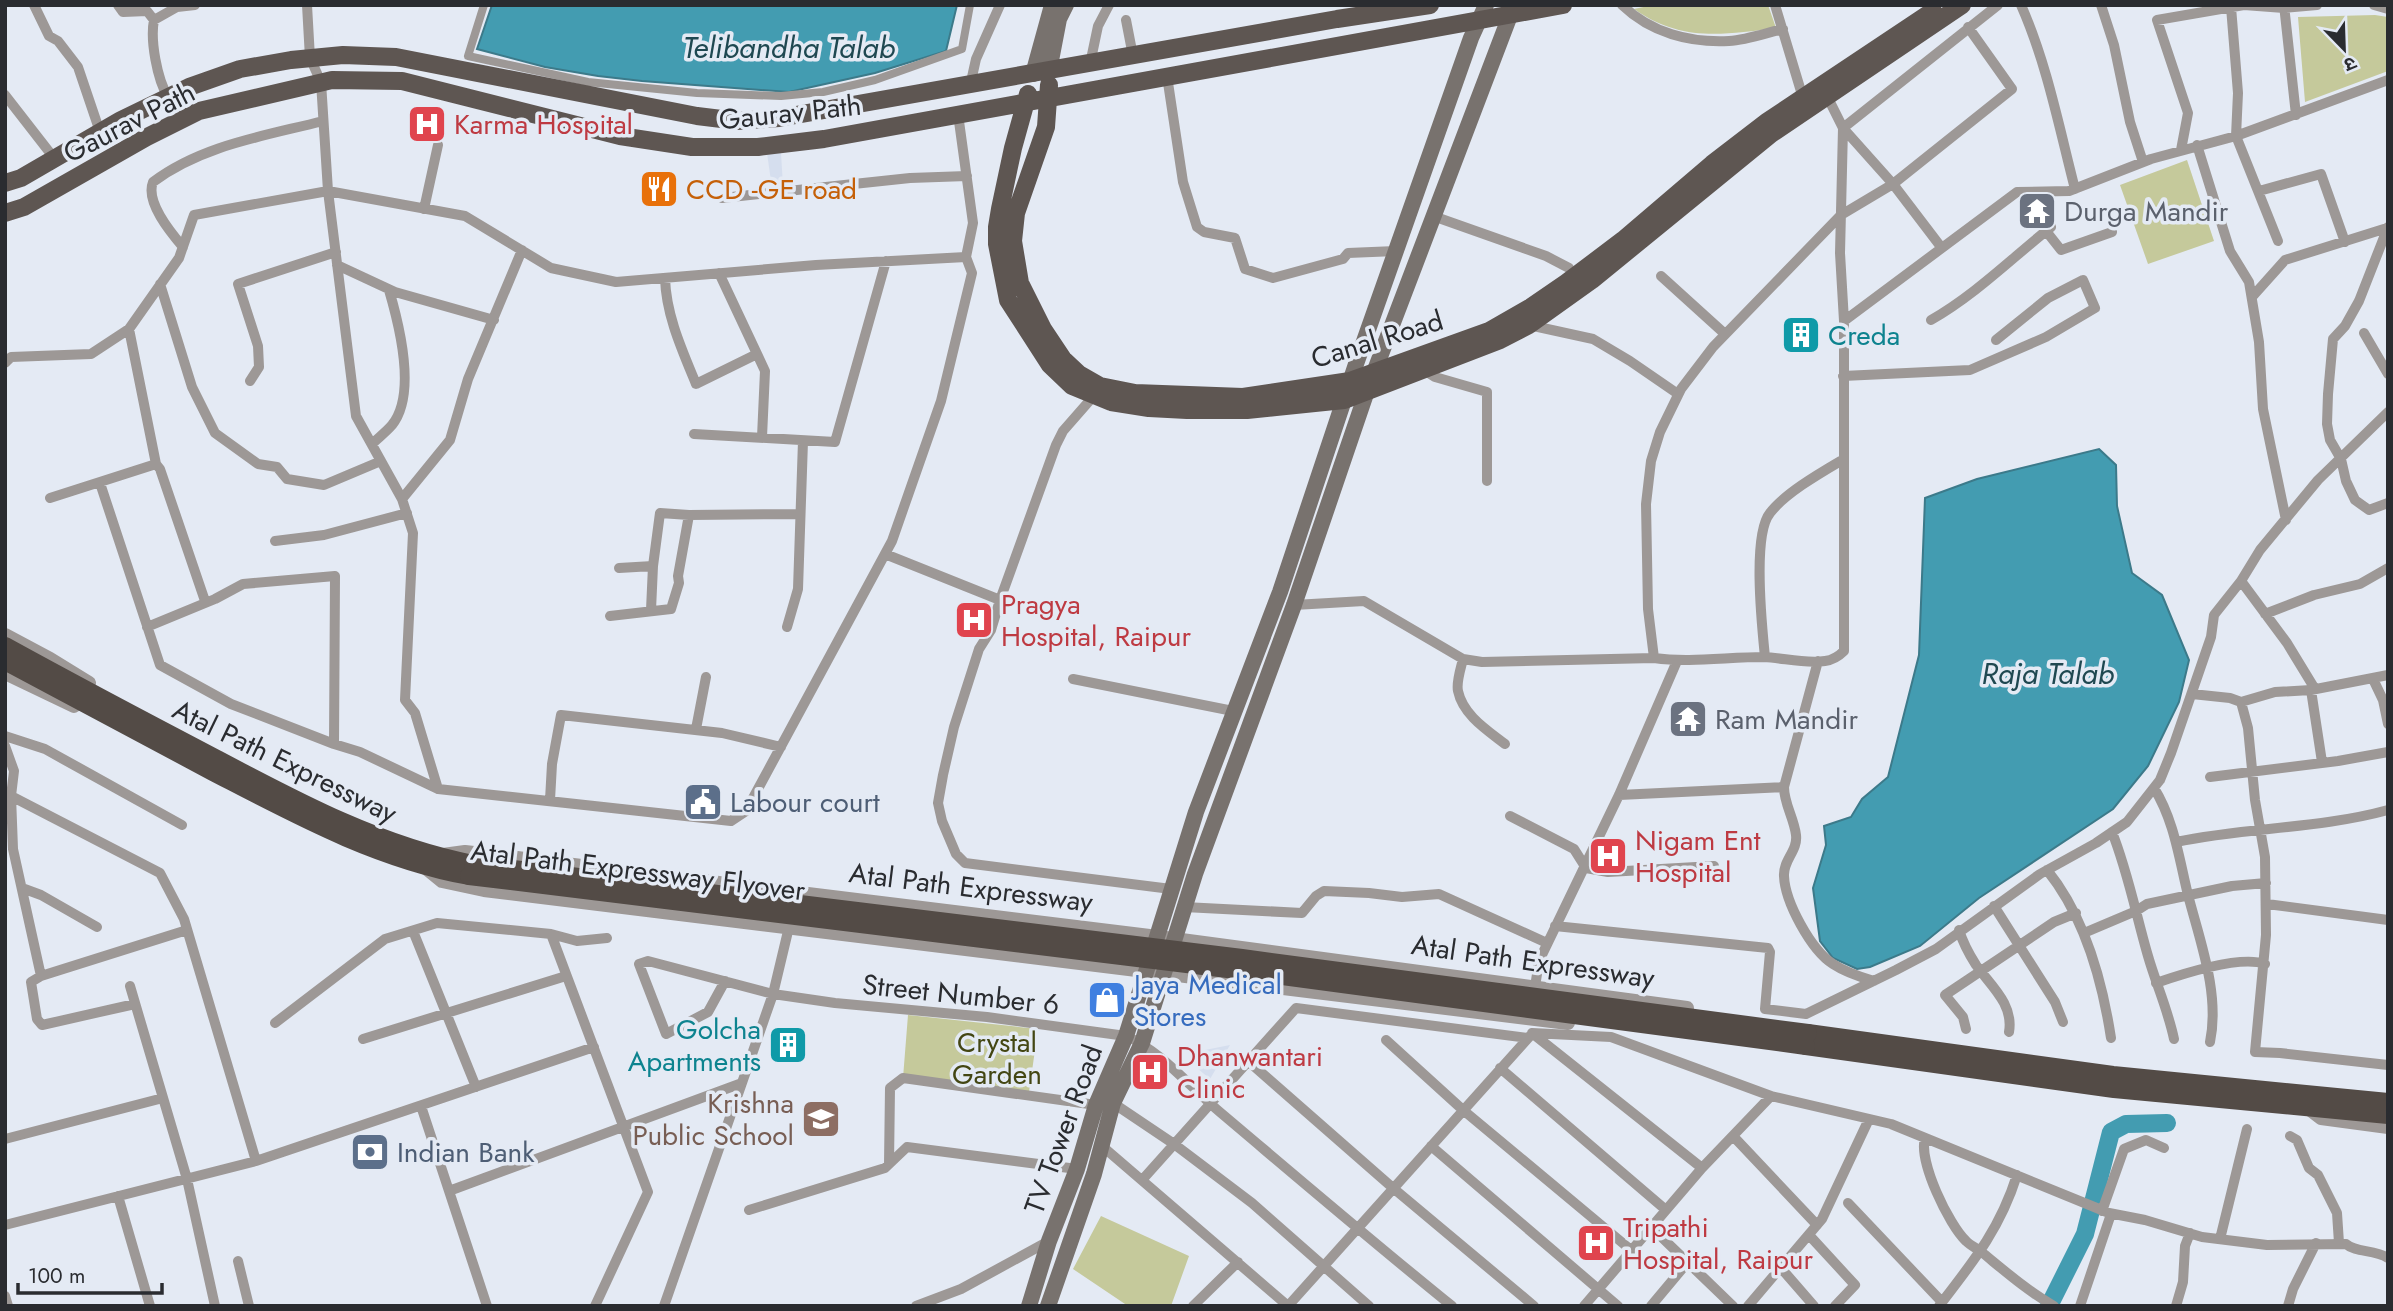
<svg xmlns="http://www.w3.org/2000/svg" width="2393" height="1311" font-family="Jost,'Noto Sans Devanagari',sans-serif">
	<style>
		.built { fill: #d5deee }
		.green { fill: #c5c99b }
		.water { fill: #439cb1; stroke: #3c7a8a; stroke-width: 2 }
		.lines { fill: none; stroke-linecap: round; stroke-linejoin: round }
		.river { stroke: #439cb1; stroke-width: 18 }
		.pedestrian { stroke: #9d9896; stroke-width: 8 }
		.minor { stroke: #9d9896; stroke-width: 10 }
		.tertiary { stroke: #9d9896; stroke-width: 14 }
		.secondary { stroke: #78726e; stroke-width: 16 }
		.primary { stroke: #5e5652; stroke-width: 18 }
		.trunk { stroke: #534b46; stroke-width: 18 }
		.trunk-bridge { stroke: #534b46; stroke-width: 18 }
		.labels { text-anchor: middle; stroke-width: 7; stroke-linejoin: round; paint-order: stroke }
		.street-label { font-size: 28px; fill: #2a2c30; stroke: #e4eaf4 }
		.health-label { font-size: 28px; fill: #be3a42; stroke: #e4eaf4; text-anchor: start }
		.food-label { font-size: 28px; fill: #c56008; stroke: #e4eaf4; text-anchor: start }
		.worship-label { font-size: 28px; fill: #5b616d; stroke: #e4eaf4; text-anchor: start }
		.culture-label { font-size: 28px; fill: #0d838f; stroke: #e4eaf4; text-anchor: start }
		.service-label { font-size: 28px; fill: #4e5e75; stroke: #e4eaf4; text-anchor: start }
		.shop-label { font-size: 28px; fill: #366cbe; stroke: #e4eaf4; text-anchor: start }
		.park-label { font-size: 28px; fill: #434613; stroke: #e4eaf4 }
		.education-label { font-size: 28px; fill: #785e54; stroke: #e4eaf4; text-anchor: end }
		.water-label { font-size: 30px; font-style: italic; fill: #1f4851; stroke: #e4eaf4 }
	</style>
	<rect width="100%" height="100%" fill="#e4eaf4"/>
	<path class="built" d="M767 153H781L783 186 772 188Z
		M1230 1045 1210 1079 1197 1068 1200 1051Z"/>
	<path class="green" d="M1653 5H1768L1776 28C1722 35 1681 42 1634 9Z
		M2375 15 2388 17V71L2305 102 2298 17Z
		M2187 160 2214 241 2148 264 2120 185Z
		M908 1015 1038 1029 1029 1092 903 1078Z
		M1101 1216 1189 1256 1171 1306H1128L1073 1269Z"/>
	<path class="water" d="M492 5H957L946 51 875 73 789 92 642 81 598 76 545 67 477 49Z
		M2099 449 2116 465 2117 506 2132 573 2162 595 2189 660 2179 702 2148 766 2113 809 1979 898 1920 946 1870 967 1857 969 1833 958 1820 941 1813 888 1826 845 1824 826 1851 817 1862 799 1888 777 1919 655 1925 498 1977 479Z"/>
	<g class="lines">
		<path class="river" d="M2049 1306 2085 1234 2111 1132 2126 1124 2167 1123"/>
		<path class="pedestrian" d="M484 5 468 56 588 82 697 93 781 96 823 92 875 80 962 49 970 5"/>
		<path class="minor" d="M34 5 49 36 58 41 78 67 100 132
			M118 5 123 12 147 11 154 20 177 7 195 5
			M307 5 310 58 321 82 328 191 356 416 402 499 413 533 405 700 415 713 438 789
			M1622 5C1651 33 1690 43 1729 41 1747 40 1766 33 1783 29
			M1775 5 1803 98H1805
			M2021 5C2047 64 2059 127 2075 189
			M2101 5 2114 45 2130 122 2143 162
			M2284 5 2296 115
			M2374 5 2388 9
			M2231 7 2238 93 2236 136 2278 241
			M154 20C150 40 157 79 168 97
			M1126 20 1133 56
			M1090 64 1098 26 1109 5
			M1167 76 1183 182 1197 227 1204 232 1235 238 1245 269 1273 278 1343 259 1348 253 1396 251
			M970 86 976 59 1000 5
			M5 95 54 158
			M2197 145 2230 251 2249 282 2259 342 2263 409 2286 520
			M2181 150 2188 113 2157 20 2244 5 2284 8 2317 5
			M2259 191 2321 174 2345 242
			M722 198 910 178 967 176
			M424 209 438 145
			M1433 216 1546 256 1569 268
			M2388 227 2359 301 2345 326 2333 339 2328 394 2327 424 2330 440 2341 459 2346 481 2355 500 2369 510 2388 503
			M2046 231 2061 250 2112 232
			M183 247C171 233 145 202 153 182 202 145 265 136 323 121
			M1941 247 1893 184 1843 128 1998 5
			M337 265 395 292 494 320
			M719 273 765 371 762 437
			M1661 276 1725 334
			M665 278C666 315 682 350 696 384L757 354
			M160 284 192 387 215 433 258 464 277 467 287 479 324 485 381 461
			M2252 297 2285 260 2387 228
			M1931 320C1975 295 2012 258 2051 227L2037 192
			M1844 321 2017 192 2069 191 2151 159 2236 136 2388 80
			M1529 325 1593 339 1630 361 1678 394
			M129 329 156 464 160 469 205 601
			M2364 333 2388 374
			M5 363 11 357 91 354 129 329 179 258 194 215 328 191 465 216 551 268 616 282 816 265 966 257 973 223 958 114
			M1424 370 1435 377 1487 392V481
			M1843 376 1970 370 2046 337 2095 308 2083 280 2048 298 1996 340
			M250 381 259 367 258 346 238 284 336 252
			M1098 391 1063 431 1056 445 1000 600 991 630 979 649 954 727 943 775 938 803 942 821 956 854 965 863 1171 889
			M694 434 835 442 886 261
			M372 444C378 438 386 432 392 425 417 394 399 324 389 290
			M100 483 160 665 231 704 334 744 360 752 438 789 731 821 746 811 892 541 941 401 972 273 966 257
			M50 498 156 464
			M402 499 450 440 468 379 522 250
			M275 541 324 535 407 513
			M885 554 1000 600
			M619 568 653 566
			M2241 581 2287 643 2315 689
			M1294 605 1364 601 1463 659 1482 662 1654 658C1690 663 1727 657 1764 657 1784 658 1805 664 1825 661 1833 660 1838 657 1844 651V321L1840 253 1843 128 1828 98H1821
			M651 610 653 566 660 513 689 515 799 514
			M2265 614 2314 595 2360 584 2388 568
			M610 616 671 609 679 583 678 576 689 515
			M147 627 215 599 243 584 335 576 334 744
			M787 627 798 589 803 441
			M1765 657C1762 627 1752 535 1770 513 1785 493 1822 472 1844 459
			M1654 658 1648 609 1646 504 1651 461 1660 432 1681 389 1713 347 1841 215 1893 184 2012 89 1968 27
			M1463 659C1461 668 1456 682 1458 691 1463 715 1487 730 1505 744
			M1818 661 1784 787C1784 804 1794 818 1796 835 1798 851 1783 860 1784 876 1785 902 1811 950 1833 964 1845 972 1860 977 1874 981
			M1073 679 1233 711
			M2373 679 2383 700 2388 724
			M2311 690 2322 762
			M2192 694 2230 698 2241 702 2275 692 2311 690 2388 675
			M2241 702 2248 728 2255 800 2265 857 2266 935 2255 1052 2280 1053 2388 1065
			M696 729 706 677
			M5 736 45 749 182 825
			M5 746 14 771 11 796 160 873 184 919 256 1161
			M2210 777 2338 761 2388 752
			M2154 788C2174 820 2179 858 2188 895 2200 941 2220 994 2210 1042
			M1619 795 1784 787
			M11 796 13 849 41 976
			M550 800 552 764 561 715 722 733 781 747
			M1510 816 1574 849 1586 868 1608 872 1714 866
			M2112 832C2128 872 2136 915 2148 956 2156 984 2168 1010 2174 1039
			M2176 842C2246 827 2319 829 2388 810
			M2047 870C2085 917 2102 979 2111 1038
			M22 888 41 895 97 927
			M2267 904 2388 920
			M1994 906 2055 1002 2063 1022
			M1184 907 1302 913 1316 896 1324 891 1369 893 1402 897 1439 894 1547 943
			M1555 926 1768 948 1770 952 1765 1009 1806 1014 1896 970 1936 949 2040 874 2096 843 2127 822 2160 780 2171 753 2211 637 2214 615 2241 581 2260 550 2318 480 2388 412
			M1959 930C1963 943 1969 954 1976 965 1990 985 2014 1004 2009 1032
			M413 931 476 1087
			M2084 933 2136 911 2147 904 2232 886 2266 883
			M551 934 577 941 607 938
			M725 981 708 1012 666 1034 639 964 648 961 773 994 835 1003 987 1017 1126 1036C1160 1050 1192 1089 1221 1113 1298 1178 1374 1243 1452 1306
			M2156 983C2182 974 2240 955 2265 964
			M130 986 187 1179 215 1306
			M1535 987 1539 961 1619 795 1677 661
			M135 1004 42 1025 37 1019 31 982 41 976 187 930
			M275 1023 385 939 437 923 551 934 648 1192 595 1306
			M1966 1029 1963 1017 1945 995 2054 922 2076 913
			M1532 1033 1611 1037 1771 1096
			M1532 1033 1702 1168
			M363 1039 566 976
			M1386 1040 1463 1110 1631 1250
			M1248 1061 1393 1188 1534 1306
			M1500 1068 1666 1210
			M1113 1103 1174 1144 1252 1203 1369 1306
			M421 1106 449 1191 742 1083
			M1733 1136 1817 1225
			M2290 1136 2297 1140 2309 1168 2318 1175 2337 1213 2339 1243
			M1925 1138C1918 1161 1949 1225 1966 1241 1972 1247 1979 1249 1984 1254 2006 1272 2029 1292 2054 1306
			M5 1139 163 1098
			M1102 1146 1288 1306
			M1431 1146 1618 1306
			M889 1164 890 1088 903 1078 1096 1105
			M1143 1179 1296 1008 1528 1038
			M449 1191 487 1306
			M118 1196 150 1306
			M1848 1203 1942 1302
			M749 1210 885 1168 907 1147 1077 1169
			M2102 1211 2124 1149 2146 1140 2164 1148
			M5 1225 256 1161 594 1047
			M1651 1227 1733 1306
			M1809 1235 1855 1285 1835 1306
			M2220 1239 2247 1129
			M238 1261 249 1306
			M1781 1268 1814 1306
			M5 1296 8 1306
			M664 1306 773 994 789 927
			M916 1306 961 1289 1049 1241
			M1193 1306 1238 1262
			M1288 1306 1531 1035
			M1584 1306 1702 1168 1771 1096 1891 1124 2109 1213 2145 1220 2202 1237 2267 1245 2346 1244C2356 1253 2374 1249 2388 1258
			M1651 1306 1687 1263
			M1748 1306 1822 1219 1869 1119
			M1939 1306C1973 1262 2000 1229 2017 1175
			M2080 1306 2111 1214
			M2176 1306 2183 1282 2185 1246 2190 1233
			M2288 1306 2293 1289 2316 1243"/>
		<path class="tertiary" d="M5 635 50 659 89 683
			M5 673 74 706
			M443 855 465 852 509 857 1174 939 1687 1008
			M426 868 442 881 484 890 1568 1023
			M2308 1108 2321 1118 2388 1127"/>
		<path class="secondary" d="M1049 71 1059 19 1066 5
			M1033 74 1052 5
			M1029 1306 1049 1241 1077 1169 1096 1105 1126 1036 1196 812 1280 592 1356 364 1471 38 1486 5
			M1048 1306 1094 1174 1113 1103 1142 1043 1195 874 1294 605 1367 391 1514 5"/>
		<path class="primary" d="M1049 85 1046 127 1016 213 1013 241 1020 283 1043 329 1063 359 1079 374 1100 386 1135 393 1243 397 1350 381 1489 331 1531 307 1566 283 1623 240 1712 164 1768 121 1933 11
			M1028 94 1013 148 1000 209 997 227V244L1008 300 1050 365 1072 386 1111 402 1149 408 1187 410H1247L1276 407 1344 400 1500 340 1529 325 1592 280 1771 134 1962 5
			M5 183 21 178 121 120 189 87 240 69 291 60 343 55 396 57 697 116 738 121 779 118 1337 19 1430 5
			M5 213 24 207 147 137 199 111 332 80 402 81 620 136 692 147H758L824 139 1563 5"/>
		<path class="trunk" d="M5 646C76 685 146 722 217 759 300 803 381 846 473 864
			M5 661C74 698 143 735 213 772 296 815 376 859 469 876
			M1808 1033 2113 1075 2388 1102
			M1806 1046 2114 1089 2388 1115"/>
		<path class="trunk-bridge" d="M473 864 1242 958 1808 1033
			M469 876 1252 972 1806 1046"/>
	</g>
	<defs>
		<g id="hospital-square" transform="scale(2.0125)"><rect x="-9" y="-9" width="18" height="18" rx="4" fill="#e0444e" stroke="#e4eaf4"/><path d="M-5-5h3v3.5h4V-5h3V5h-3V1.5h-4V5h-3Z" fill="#fff"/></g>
		<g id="restaurant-square" transform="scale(2.0125)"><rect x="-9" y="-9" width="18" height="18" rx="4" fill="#e8710a" stroke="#e4eaf4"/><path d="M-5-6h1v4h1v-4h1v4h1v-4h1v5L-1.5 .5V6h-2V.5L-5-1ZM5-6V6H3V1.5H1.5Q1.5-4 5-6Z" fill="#fff"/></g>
		<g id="temple-square" transform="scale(2.0125)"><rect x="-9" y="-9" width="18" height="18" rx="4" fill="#6b7280" stroke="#e4eaf4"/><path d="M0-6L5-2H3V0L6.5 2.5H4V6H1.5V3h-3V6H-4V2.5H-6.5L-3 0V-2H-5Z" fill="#fff"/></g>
		<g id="building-square" transform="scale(2.0125)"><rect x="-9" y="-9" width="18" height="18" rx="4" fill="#0f9aa8" stroke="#e4eaf4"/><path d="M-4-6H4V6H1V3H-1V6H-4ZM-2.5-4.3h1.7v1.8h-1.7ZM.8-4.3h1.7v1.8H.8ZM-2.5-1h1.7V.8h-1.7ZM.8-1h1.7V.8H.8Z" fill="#fff"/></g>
		<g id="civic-square" transform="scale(2.0125)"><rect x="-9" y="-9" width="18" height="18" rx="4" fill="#5c6f8a" stroke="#e4eaf4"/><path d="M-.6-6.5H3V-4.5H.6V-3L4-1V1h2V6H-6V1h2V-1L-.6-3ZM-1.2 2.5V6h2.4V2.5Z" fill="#fff"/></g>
		<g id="shop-square" transform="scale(2.0125)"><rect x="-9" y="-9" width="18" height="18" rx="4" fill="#3f7fe0" stroke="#e4eaf4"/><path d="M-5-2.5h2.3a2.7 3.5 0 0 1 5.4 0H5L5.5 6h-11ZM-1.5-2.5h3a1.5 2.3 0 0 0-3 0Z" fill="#fff"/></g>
		<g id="school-square" transform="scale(2.0125)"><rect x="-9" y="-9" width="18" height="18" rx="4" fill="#8d6e63" stroke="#e4eaf4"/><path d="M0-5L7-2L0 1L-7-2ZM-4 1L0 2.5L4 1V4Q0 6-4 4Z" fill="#fff"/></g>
		<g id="bank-square" transform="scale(2.0125)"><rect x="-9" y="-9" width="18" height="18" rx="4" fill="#5c6f8a" stroke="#e4eaf4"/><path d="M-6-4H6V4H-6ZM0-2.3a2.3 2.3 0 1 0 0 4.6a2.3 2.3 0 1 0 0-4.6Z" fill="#fff"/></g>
	</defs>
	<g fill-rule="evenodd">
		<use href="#hospital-square" x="427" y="124"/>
		<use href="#restaurant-square" x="659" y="189"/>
		<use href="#temple-square" x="2037" y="211"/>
		<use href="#building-square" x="1801" y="335"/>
		<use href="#hospital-square" x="974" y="620"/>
		<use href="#temple-square" x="1688" y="719"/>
		<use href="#civic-square" x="703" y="802"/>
		<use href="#hospital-square" x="1608" y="856"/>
		<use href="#shop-square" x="1107" y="1000"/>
		<use href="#building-square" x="788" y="1045"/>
		<use href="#hospital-square" x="1150" y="1072"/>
		<use href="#school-square" x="821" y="1119"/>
		<use href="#bank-square" x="370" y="1152"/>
		<use href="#hospital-square" x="1596" y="1243"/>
	</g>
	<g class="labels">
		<g class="street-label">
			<text transform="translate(790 112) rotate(-6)" y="10">Gaurav Path</text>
			<text transform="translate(129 122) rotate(-27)" y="10">Gaurav Path</text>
			<text transform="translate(1377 339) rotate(-17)" y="10">Canal Road</text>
			<text transform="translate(285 761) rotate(26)" y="10">Atal Path Expressway</text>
			<text transform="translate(638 870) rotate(7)" y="10">Atal Path Expressway Flyover</text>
			<text transform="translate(971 887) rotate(7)" y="10">Atal Path Expressway</text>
			<text transform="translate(1533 961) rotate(8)" y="10">Atal Path Expressway</text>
			<text transform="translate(961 994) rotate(6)" y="10">Street Number 6</text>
			<text transform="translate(1063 1129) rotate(-70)" y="10">TV Tower Road</text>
		</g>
		<g class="health-label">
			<text x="454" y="134">Karma Hospital</text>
			<text x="1001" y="614">Pragya<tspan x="1001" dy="32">Hospital, Raipur</tspan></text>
			<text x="1635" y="850">Nigam Ent<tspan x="1635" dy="32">Hospital</tspan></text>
			<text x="1177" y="1066">Dhanwantari<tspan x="1177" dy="32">Clinic</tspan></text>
			<text x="1623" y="1237">Tripathi<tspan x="1623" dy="32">Hospital, Raipur</tspan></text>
		</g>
		<g class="food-label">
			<text x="686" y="199">CCD -GE road</text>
		</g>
		<g class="worship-label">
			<text x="2064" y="221">Durga Mandir</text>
			<text x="1715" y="729">Ram Mandir</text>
		</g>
		<g class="culture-label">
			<text x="1828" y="345">Creda</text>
			<text x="761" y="1039" text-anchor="end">Golcha<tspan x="761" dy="32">Apartments</tspan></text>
		</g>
		<g class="service-label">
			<text x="730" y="812">Labour court</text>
			<text x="397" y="1162">Indian Bank</text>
		</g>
		<g class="shop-label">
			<text x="1134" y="994">Jaya Medical<tspan x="1134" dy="32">Stores</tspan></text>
		</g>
		<g class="park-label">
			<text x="997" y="1052">Crystal<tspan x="997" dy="32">Garden</tspan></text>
		</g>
		<g class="education-label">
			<text x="794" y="1113">Krishna<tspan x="794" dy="32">Public School</tspan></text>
		</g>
		<g class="water-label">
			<text x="789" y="58">Telibandha Talab</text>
			<text x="2048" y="684">Raja Talab</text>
		</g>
	</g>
	<rect width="2393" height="1311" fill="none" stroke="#2a2c30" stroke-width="14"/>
	<g transform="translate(2344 49) rotate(157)" stroke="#e4eaf4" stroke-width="5" paint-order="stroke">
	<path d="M0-5L12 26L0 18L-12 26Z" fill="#2a2c30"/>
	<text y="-10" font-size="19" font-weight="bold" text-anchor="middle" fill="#2a2c30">उ</text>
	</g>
	<path d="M18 1283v10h144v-10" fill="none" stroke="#2a2c30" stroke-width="3.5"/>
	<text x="28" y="1283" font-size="21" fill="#2a2c30" stroke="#e4eaf4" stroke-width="5" paint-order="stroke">100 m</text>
</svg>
